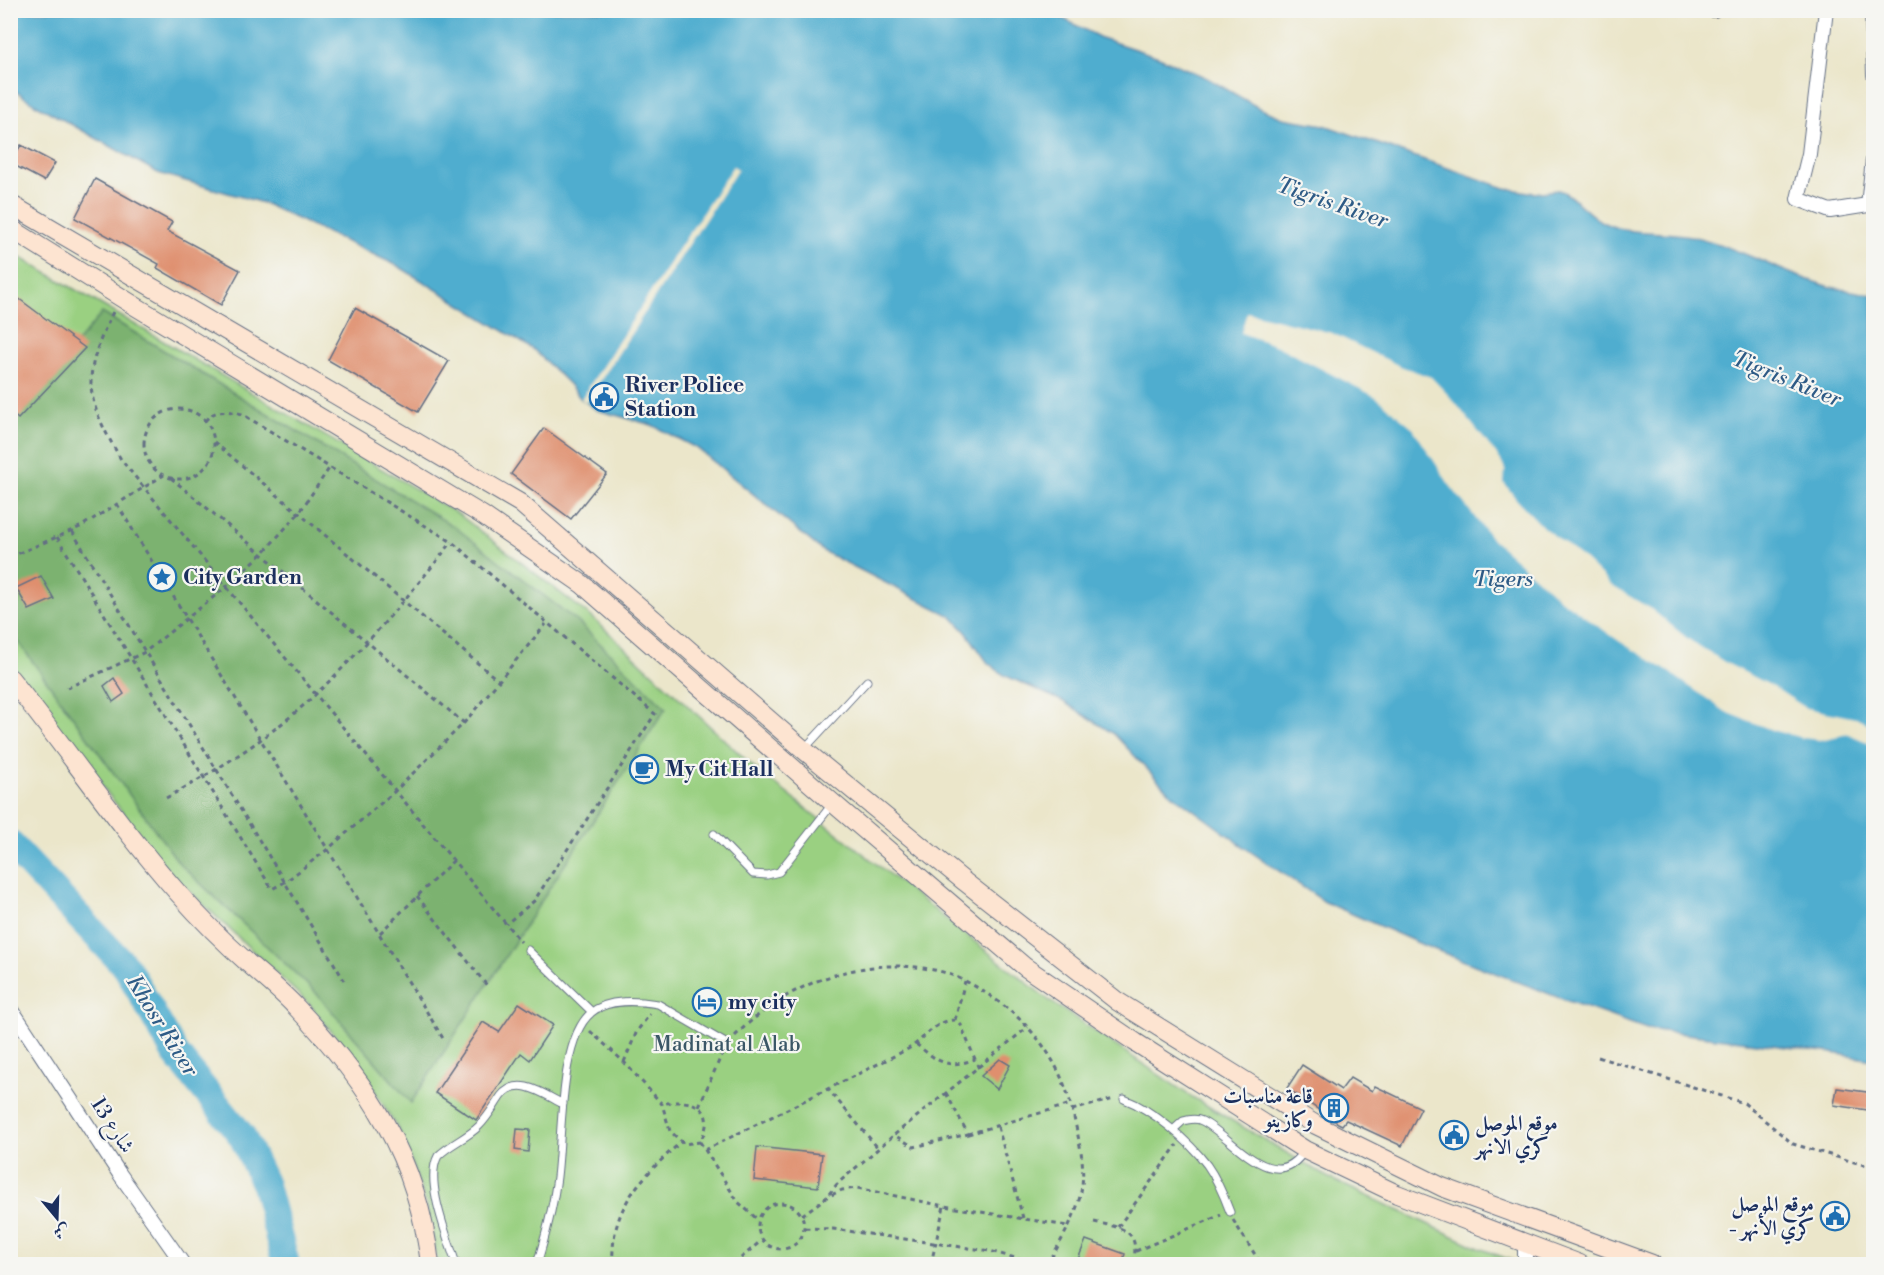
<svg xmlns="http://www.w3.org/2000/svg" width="1884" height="1275" font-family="'Libre Bodoni',Amiri,serif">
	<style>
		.green { fill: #9ad081; stroke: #5a8070; stroke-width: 1.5 }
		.forest { fill: #7bb26f; stroke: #4b7066; stroke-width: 1.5 }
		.water { fill: #50adcf; stroke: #366e96; stroke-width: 1.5 }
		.pier { fill: #ebe6ca }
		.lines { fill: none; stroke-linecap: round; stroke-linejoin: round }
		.river { stroke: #50adcf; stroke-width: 28 }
		.building { fill: #df8f6e }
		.service-casing { stroke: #646f84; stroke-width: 9 }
		.minor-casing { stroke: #646f84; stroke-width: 16 }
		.secondary-casing { stroke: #646f84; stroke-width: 20 }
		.path { stroke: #646f84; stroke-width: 3; stroke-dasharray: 4.5 4.5; stroke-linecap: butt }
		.service { stroke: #fff; stroke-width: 7 }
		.minor { stroke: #fff; stroke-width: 14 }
		.secondary { stroke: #fde4d1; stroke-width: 18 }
		.labels { text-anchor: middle; stroke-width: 4.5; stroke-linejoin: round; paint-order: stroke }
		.poi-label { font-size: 21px; font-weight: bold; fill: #1b2f5e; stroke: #f6f6f2; text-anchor: start }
		.park-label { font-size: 21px; fill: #3b5767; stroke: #f6f6f2 }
		.street-label { font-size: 21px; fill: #1b2f5e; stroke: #f6f6f2 }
		.water-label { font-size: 22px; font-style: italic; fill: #2e5b86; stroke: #f6f6f2 }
	</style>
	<rect width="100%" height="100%" fill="#f6f6f2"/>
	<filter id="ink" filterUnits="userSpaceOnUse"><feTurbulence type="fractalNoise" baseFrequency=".0167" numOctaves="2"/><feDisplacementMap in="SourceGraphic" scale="12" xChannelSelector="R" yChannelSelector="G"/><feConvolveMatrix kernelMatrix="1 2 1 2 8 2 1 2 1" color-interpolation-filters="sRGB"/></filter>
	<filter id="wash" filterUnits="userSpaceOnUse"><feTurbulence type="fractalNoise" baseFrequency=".008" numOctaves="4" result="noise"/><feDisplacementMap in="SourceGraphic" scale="24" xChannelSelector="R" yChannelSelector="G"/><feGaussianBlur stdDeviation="1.35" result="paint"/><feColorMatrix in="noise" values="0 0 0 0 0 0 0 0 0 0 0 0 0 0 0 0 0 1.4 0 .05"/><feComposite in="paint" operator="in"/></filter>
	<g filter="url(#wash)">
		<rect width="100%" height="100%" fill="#ebe6ca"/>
		<path class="green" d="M11 252 457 513 593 618 756 769 1050 1001 1189 1095 1329 1178 1479 1248 1521 1264H438L426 1204 402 1136 361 1068 310 1005 170 873 11 670Z"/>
		<path class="forest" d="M102 313 455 527 578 622 666 708 411 1103 316 993 179 863 11 632V400L38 389Z"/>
		<path class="water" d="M11 11H1048L1101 38 1159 57 1207 78 1259 108 1283 118 1324 125 1505 188 1534 193 1558 190 1564 192C1577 200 1592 218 1604 223 1634 237 1668 229 1699 238 1742 249 1781 273 1824 285 1840 290 1857 291 1873 295V1060L1833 1053 1647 1029 1565 1000 1423 945 1325 902 1251 852 1169 792 1114 734 1064 702 1004 675 988 663 966 632 951 616 823 551 698 449 652 425 597 410 581 399 569 384 533 349 398 266 263 203 158 173 35 104 11 88Z"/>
		<path class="pier" d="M733 166 738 169 586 403 581 399Z
			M1247 312 1332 333 1400 366 1431 377 1453 400 1500 459 1505 470 1504 483 1517 500 1544 528 1583 558 1612 586 1651 609 1688 639 1726 663 1772 686 1806 708 1860 719 1873 727V748L1867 742 1848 734 1820 740 1803 738 1772 730 1726 712 1669 672 1619 641 1560 599 1491 538 1449 484 1412 427 1376 397 1277 346 1241 333Z"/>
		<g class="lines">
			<path class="river" d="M10 844 127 968 175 1053 242 1136 265 1185 286 1264"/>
		</g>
		<g id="blocks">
			<path class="building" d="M21 145 55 163 44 181 10 163Z
				M95 179 172 222 167 231 240 270 221 305 157 268 159 264 75 218Z
				M10 292 85 348 18 419 10 412Z
				M355 308 449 361 418 412 328 360Z
				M544 428 607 474 571 519 511 474Z
				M41 576 54 599 29 610 16 588Z
				M114 678 124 694 113 702 104 686Z
				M703 994 712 1004 702 1010 694 1001Z
				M519 1003 553 1025 530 1060 521 1053 476 1120 435 1093 483 1022 499 1032Z
				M1000 1059 1010 1065 997 1089 981 1076Z
				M1302 1065 1341 1090 1350 1078 1372 1091 1375 1086 1421 1108 1402 1146 1346 1120 1342 1125 1338 1123 1287 1088Z
				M1837 1088 1874 1093V1111L1834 1105Z
				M517 1129 530 1130 528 1152 515 1150Z
				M757 1147 822 1154 818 1187 754 1180Z
				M1086 1240 1125 1254 1122 1264H1076Z"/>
		</g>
	</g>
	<g filter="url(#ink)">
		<use href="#blocks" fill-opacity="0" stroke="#646f84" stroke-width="1.5"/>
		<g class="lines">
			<g class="service-casing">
				<path id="service" d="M805 748 867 681
					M714 834 753 874 767 875 779 872 833 803
					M528 950 592 1012
					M1124 1099C1153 1110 1189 1141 1207 1165 1217 1179 1224 1196 1230 1212
					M1173 1130 1183 1121C1190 1119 1196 1118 1202 1121 1231 1135 1274 1199 1305 1150
					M456 1264C448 1238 424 1181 438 1156 450 1144 467 1138 479 1126 488 1117 494 1106 501 1096 518 1074 545 1095 563 1104
					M537 1264C545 1238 552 1212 556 1184 563 1143 558 1040 591 1013 608 998 638 1001 658 1004L727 1044"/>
			</g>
			<g class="minor-casing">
				<path id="minor" d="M1698 10H1714
					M1826 10 1809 154 1798 199 1830 211 1868 205 1874 151
					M1872 10 1874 75
					M10 1007 119 1173 183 1264
					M1525 1264V1244"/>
			</g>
			<g class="secondary-casing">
				<path id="secondary" d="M10 204 520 503 804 750 965 882 1117 1001 1316 1125 1442 1187 1652 1264
					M10 228 130 303 482 515 582 584 833 803 1025 967 1135 1042 1305 1150 1397 1194 1580 1264
					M10 678C67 749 118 825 178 893 200 918 224 942 249 964 265 978 282 992 296 1007 368 1082 418 1158 430 1264"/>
			</g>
			<path class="path" d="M113 312C80 379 85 398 122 461L521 942
				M144 444a35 35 0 1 1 70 0a35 35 0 1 1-70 0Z
				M205 421C215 408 229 411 242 414L452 542 655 714 534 901 506 924
				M214 442 499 681
				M171 478 464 723
				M117 504 444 1040
				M72 531 344 980
				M57 537 272 889 285 882 328 849 395 791 464 723 546 624
				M10 557 80 527 164 475
				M67 688 145 652 226 587 262 554 299 513 330 467
				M166 798C220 769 273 735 317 693 366 647 409 595 452 542
				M417 896 488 987
				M380 933 454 860
				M955 1020 965 981
				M590 1031 624 1062 662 1104 670 1131 684 1144 700 1142C719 1107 692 1097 662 1104
				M735 1036C785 985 857 956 929 969 955 973 978 987 999 1002 1038 1031 1062 1066 1073 1113 1078 1137 1085 1160 1082 1185 1079 1213 1061 1240 1048 1264
				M916 1044C937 1061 947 1070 975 1059
				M1598 1057 1744 1103 1793 1144 1874 1168
				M624 1062 637 1031 650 1014
				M827 1088 878 1148
				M946 1093 968 1134 914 1147 894 1135 1028 1027
				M699 1106 722 1054
				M1072 1110 1114 1099
				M998 1127 1023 1218
				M968 1134 1071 1104
				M700 1142 738 1202 758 1220
				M705 1150 908 1049C925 1039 935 1020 955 1020L961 1025 979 1069
				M829 1194 838 1183 894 1135
				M758 1226a23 23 0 1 1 46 0a23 23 0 1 1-46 0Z
				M802 1215 827 1197 842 1190 857 1188 944 1206 1068 1226
				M1233 1220 1261 1264
				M1094 1222C1122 1228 1141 1229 1133 1264
				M1118 1227 1177 1145
				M805 1228 833 1229 990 1251 1036 1264
				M1136 1251 1221 1215
				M613 1264C610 1207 641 1178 681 1142
				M734 1264 762 1240
				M931 1264 944 1206"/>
			<use href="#service" class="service"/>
			<use href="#minor" class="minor"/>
			<use href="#secondary" class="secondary"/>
		</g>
	</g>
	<defs>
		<g id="civic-ring" transform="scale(1.5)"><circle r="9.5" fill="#f6f6f2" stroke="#1f6fb2" stroke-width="1.5"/><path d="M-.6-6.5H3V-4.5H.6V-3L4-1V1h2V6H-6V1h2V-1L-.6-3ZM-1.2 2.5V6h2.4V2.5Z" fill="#1f6fb2"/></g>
		<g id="sight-ring" transform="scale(1.5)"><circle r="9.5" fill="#f6f6f2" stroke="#1f6fb2" stroke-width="1.5"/><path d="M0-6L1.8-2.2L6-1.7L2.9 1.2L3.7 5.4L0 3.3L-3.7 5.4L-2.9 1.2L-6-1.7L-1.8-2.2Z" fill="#1f6fb2"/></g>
		<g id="cafe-ring" transform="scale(1.5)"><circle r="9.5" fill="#f6f6f2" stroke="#1f6fb2" stroke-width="1.5"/><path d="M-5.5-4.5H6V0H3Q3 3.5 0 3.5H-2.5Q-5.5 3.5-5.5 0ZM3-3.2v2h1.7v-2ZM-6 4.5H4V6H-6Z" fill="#1f6fb2"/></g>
		<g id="hotel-ring" transform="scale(1.5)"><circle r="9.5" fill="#f6f6f2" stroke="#1f6fb2" stroke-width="1.5"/><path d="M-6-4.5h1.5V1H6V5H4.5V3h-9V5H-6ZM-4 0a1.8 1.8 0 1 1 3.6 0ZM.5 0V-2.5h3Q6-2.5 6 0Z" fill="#1f6fb2"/></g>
		<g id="building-ring" transform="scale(1.5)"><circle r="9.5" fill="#f6f6f2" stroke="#1f6fb2" stroke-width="1.5"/><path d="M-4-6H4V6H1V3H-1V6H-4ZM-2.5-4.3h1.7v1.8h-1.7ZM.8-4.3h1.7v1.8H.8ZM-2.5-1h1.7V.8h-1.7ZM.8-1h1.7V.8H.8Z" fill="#1f6fb2"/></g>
	</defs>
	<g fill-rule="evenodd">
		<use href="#civic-ring" x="604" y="397"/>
		<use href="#sight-ring" x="162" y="577"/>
		<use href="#cafe-ring" x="644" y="769"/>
		<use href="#hotel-ring" x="707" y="1002"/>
		<use href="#building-ring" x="1334" y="1108"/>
		<use href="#civic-ring" x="1454" y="1135"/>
		<use href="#civic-ring" x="1835" y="1216"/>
	</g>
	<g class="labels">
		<g class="poi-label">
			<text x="625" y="392">River Police<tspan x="625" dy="24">Station</tspan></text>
			<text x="183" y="584">City Garden</text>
			<text x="665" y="776">My Cit Hall</text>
			<text x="728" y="1009">my city</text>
			<text x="1313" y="1103" text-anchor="end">قاعة مناسبات<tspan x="1313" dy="24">وكازينو</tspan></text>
			<text x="1475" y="1130">موقع الموصل<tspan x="1475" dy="24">كري الانهر</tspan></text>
			<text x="1814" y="1211" text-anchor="end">موقع الموصل<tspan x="1814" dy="24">- كري الأنهر</tspan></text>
		</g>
		<g class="park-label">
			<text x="727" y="1051">Madinat al Alab</text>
		</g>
		<g class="street-label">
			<text transform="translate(113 1125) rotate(57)" y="7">شارع 13</text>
		</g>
		<g class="water-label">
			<text transform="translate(1333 202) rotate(19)" y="8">Tigris River</text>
			<text transform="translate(1787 378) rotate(22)" y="8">Tigris River</text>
			<text x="1503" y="586">Tigers</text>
			<text transform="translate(163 1025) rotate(58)" y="8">Khosr River</text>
		</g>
	</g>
	<rect width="1884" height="1275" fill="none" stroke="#f6f6f2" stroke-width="36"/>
	<g transform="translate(57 1218) rotate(161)" stroke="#f6f6f2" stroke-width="4.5" paint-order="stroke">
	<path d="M0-4.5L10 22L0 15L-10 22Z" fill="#1b2f5e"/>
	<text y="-9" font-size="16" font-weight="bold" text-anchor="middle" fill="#1b2f5e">ش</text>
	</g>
</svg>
